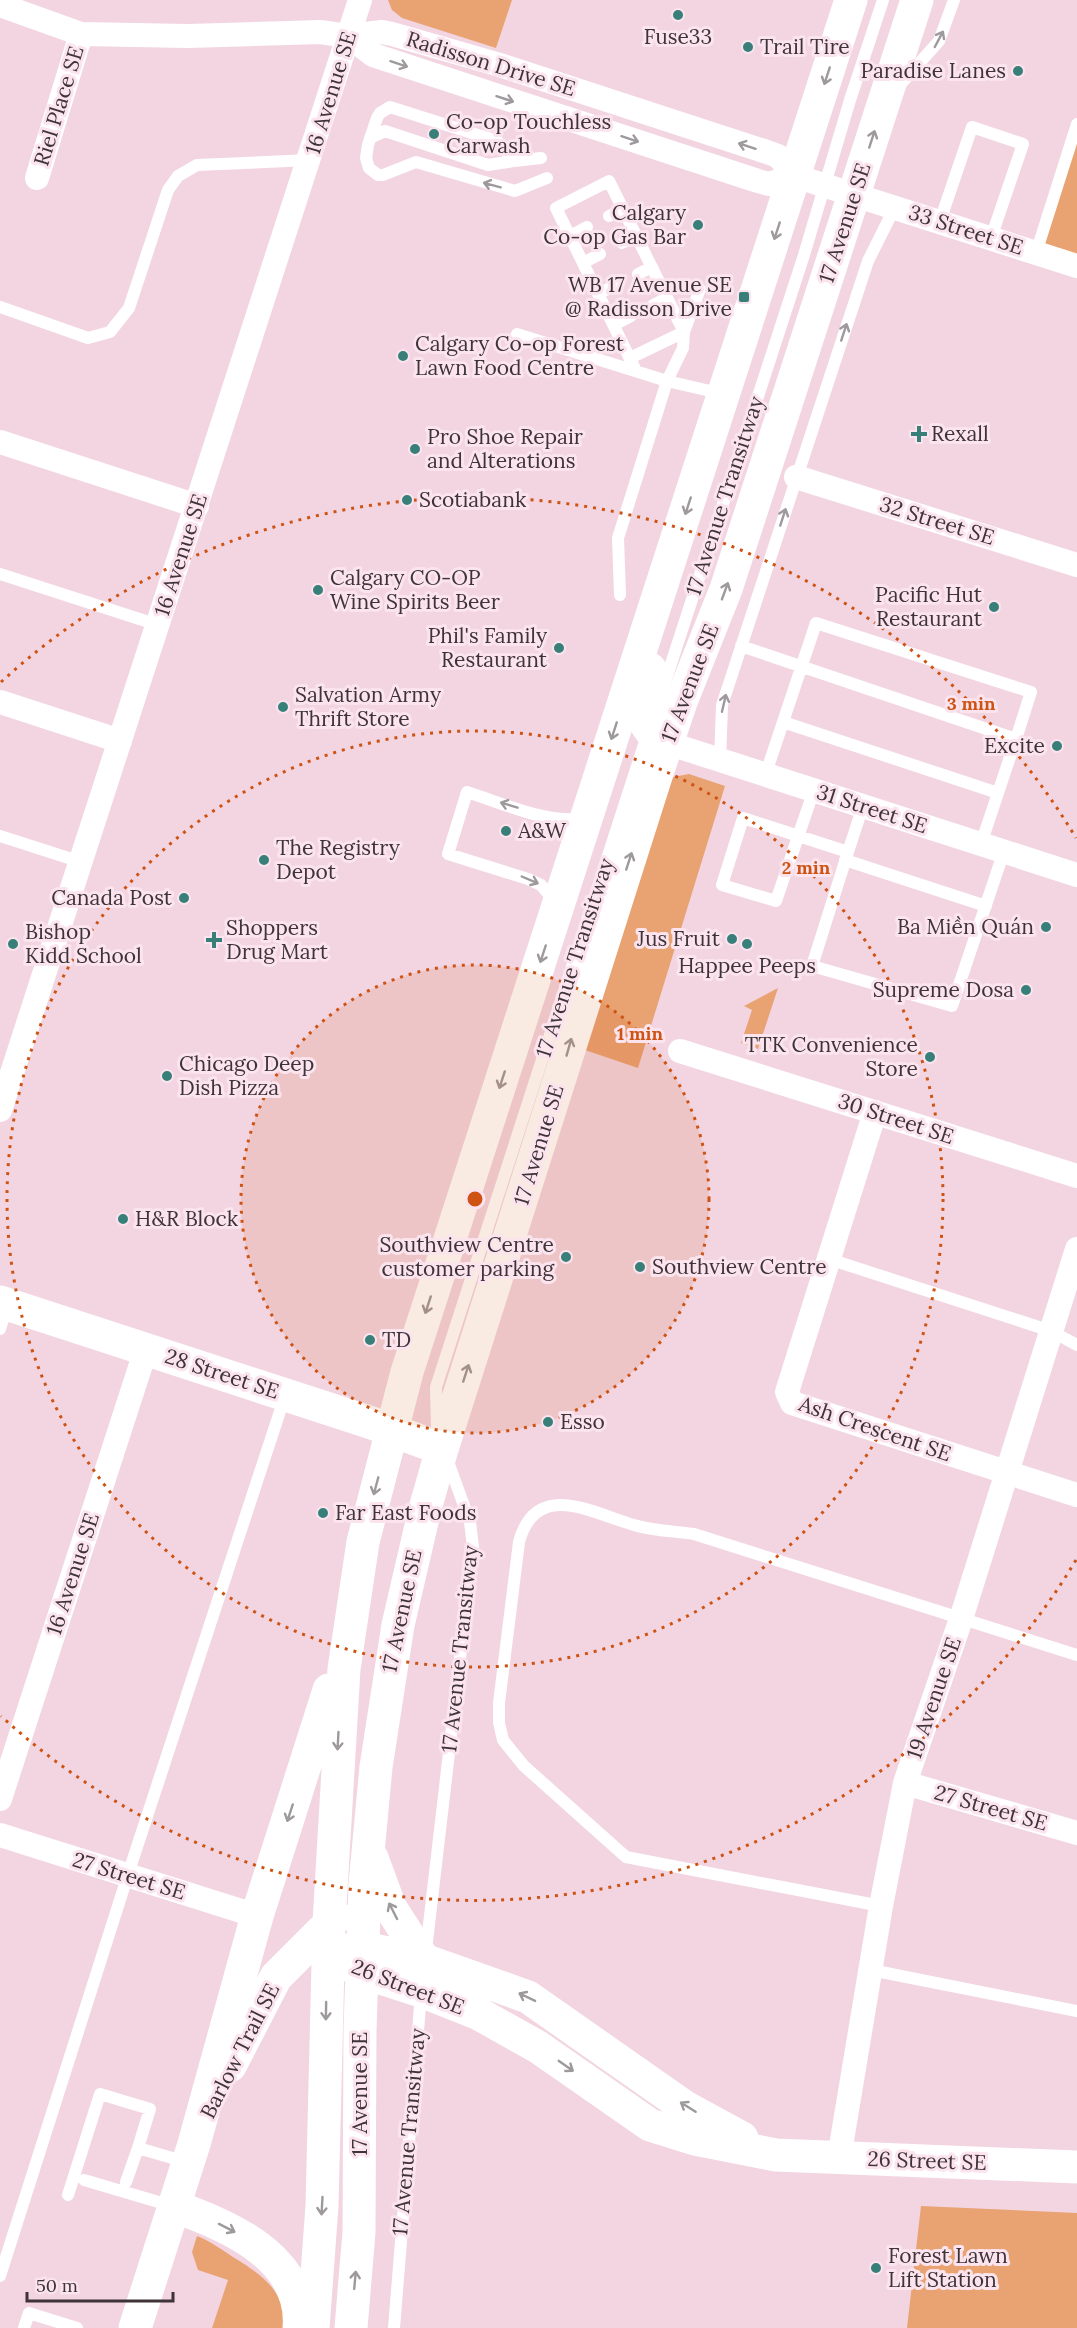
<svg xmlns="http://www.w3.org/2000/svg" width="1077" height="2328" font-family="Lora,serif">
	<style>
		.green { fill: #e9a271 }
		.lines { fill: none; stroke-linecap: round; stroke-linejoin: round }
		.lane { stroke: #fff; stroke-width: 12 }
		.street { stroke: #fff; stroke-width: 24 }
		.secondary { stroke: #fff; stroke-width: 33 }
		.oneway { stroke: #9e999c }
		.ring { fill: none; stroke: #ce5313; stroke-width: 3; stroke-dasharray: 3 6 }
		.poi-dot { fill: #387f79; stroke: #fbe4ee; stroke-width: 2 }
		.labels { text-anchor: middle; stroke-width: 6; stroke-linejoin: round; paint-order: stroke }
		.poi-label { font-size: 21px; fill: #3e3338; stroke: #fbe4ee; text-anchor: start }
		.street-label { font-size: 21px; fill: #3e3338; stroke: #fbe4ee }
		.centre { fill: #ce5313; stroke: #fbe4ee; stroke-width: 3 }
		.ring-label { font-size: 18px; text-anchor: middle; font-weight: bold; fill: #ce5313; stroke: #fbe4ee; stroke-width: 6; stroke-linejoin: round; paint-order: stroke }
	</style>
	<rect width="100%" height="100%" fill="#f2d5e1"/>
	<path class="green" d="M388 0H512L496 48 402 18 392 10Z
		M1077 124V266L1036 253Z
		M689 774 725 786 638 1068 579 1048 673 777Z
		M778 988 758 1049 741 1043 752 1010 744 1006Z
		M921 2206 1077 2213V2328H907Z
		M197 2236C210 2241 221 2249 233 2257 262 2275 286 2291 285 2328H212L228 2280 198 2270 192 2252Z"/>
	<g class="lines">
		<path class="lane" d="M898 87 939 41 954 0
			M370 138 385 131 488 165 514 161
			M541 158 514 161 497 141 390 107 380 113 377 118 368 145 366 158 369 168 378 175H383L416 162 515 191 547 178
			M609 216 623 209
			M940 221 972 127 1023 144 991 238
			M570 236 587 227
			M622 243 636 236
			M1036 253 1077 124
			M583 263 600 254
			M638 274 652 267
			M598 294 616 285
			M653 305 667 298
			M0 307 88 338 110 332 129 308 168 190 178 176 197 165 310 160
			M614 325 631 316
			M517 334 667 381 723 394
			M630 358 684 332
			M636 371 556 208 609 181 684 332
			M0 574 158 625
			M620 595 618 538 667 381 683 348 684 332 700 289
			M741 646 1016 739 981 844
			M656 710 804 255 850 100 883 0
			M783 722 998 793
			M720 761 722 705 868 261 895 207
			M765 776 816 623 1031 692 1016 739
			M814 790 776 901 722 885 743 818 848 852 863 806
			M0 836 81 862
			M848 852 812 966 952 1006 1004 851
			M845 860 986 906
			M555 902 541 885 528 879 448 854 467 792C502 803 549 825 585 818
			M829 1259 1051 1331 1077 1345
			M0 1329 7 1307
			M437 1428 436 1387 648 732
			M881 1906 626 1857 524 1766 503 1740 499 1723V1703L519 1542C536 1479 592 1513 634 1525 653 1531 675 1531 694 1534L1077 1655
			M426 1950 473 1547 470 1522 447 1459
			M871 1970 1077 2011
			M84 2180 172 2206
			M126 2182 138 2148
			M68 2195 100 2094 150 2109 138 2148 186 2162
			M0 2276 133 1859 285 1396
			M24 2328 29 2313 77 2328
			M394 2328 421 1994"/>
		<path class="street" d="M0 5 81 34 188 36 320 32 348 36 382 32 392 34 500 65 767 152 778 156 795 176 1077 266
			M348 36 373 55 758 181 769 184 795 176
			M37 178 81 34
			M0 442 197 506
			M796 477 1077 565
			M0 702 120 741
			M667 743 1077 875
			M680 1051 1077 1176
			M0 1110 360 0
			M875 1112 787 1392 792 1403 1077 1495
			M905 1783 1077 1833
			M0 1799 146 1349
			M0 1835 257 1916
			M839 2158 881 1906 905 1783 961 1619 1077 1249"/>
		<path class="secondary" d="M650 669C645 686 636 716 651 731 655 736 662 740 667 743
			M0 1302 372 1423 442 1449
			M372 1858 390 1907 424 1960
			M340 1951 363 1948 424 1960 528 1997 685 2107 742 2138
			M343 1962 362 1972 421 1991 479 2014 538 2047 650 2125 695 2139 776 2155 1077 2167
			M230 2066 276 1977 336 1917
			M173 2206C228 2225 305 2258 299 2328
			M135 2328 194 2144 257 1916 329 1690
			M313 2328 322 2206 329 1923 344 1669 363 1542 407 1372 851 0
			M351 2328 359 2232 360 2030 365 1884 376 1767 398 1625 425 1509 442 1449 657 773 681 702 726 589 917 0"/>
	</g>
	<defs><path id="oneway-shaft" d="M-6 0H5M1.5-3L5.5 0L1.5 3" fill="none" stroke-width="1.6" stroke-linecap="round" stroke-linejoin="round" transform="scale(1.5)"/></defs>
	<g class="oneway">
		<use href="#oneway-shaft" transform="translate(939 39) rotate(-62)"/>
		<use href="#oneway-shaft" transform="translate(399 64) rotate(18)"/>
		<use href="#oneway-shaft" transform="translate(827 76) rotate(108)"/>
		<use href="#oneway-shaft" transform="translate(505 99) rotate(18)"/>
		<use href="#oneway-shaft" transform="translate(630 139) rotate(18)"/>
		<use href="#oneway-shaft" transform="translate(872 139) rotate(-72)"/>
		<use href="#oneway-shaft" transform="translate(747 146) rotate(-162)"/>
		<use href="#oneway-shaft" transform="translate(492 185) rotate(-165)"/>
		<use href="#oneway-shaft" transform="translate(777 231) rotate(108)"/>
		<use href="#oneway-shaft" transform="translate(844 332) rotate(-72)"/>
		<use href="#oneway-shaft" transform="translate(688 506) rotate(108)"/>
		<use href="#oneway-shaft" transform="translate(783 517) rotate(-72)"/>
		<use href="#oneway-shaft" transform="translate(725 591) rotate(-70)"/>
		<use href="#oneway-shaft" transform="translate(724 703) rotate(-77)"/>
		<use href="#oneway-shaft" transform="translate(614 731) rotate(108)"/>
		<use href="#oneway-shaft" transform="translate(509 805) rotate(-163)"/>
		<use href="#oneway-shaft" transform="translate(629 861) rotate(-72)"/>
		<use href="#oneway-shaft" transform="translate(530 880) rotate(23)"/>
		<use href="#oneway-shaft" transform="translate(543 954) rotate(108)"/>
		<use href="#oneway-shaft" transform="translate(569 1047) rotate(-74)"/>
		<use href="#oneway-shaft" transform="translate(502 1080) rotate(108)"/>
		<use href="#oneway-shaft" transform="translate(428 1305) rotate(108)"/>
		<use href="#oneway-shaft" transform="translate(466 1373) rotate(-72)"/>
		<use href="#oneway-shaft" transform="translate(376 1486) rotate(105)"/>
		<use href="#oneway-shaft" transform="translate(338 1741) rotate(93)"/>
		<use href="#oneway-shaft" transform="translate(290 1813) rotate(108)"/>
		<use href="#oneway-shaft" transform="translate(393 1911) rotate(-117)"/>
		<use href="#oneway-shaft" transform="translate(527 1997) rotate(-154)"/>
		<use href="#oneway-shaft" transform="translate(326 2011) rotate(91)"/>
		<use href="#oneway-shaft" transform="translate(566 2066) rotate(35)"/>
		<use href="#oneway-shaft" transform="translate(688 2107) rotate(-148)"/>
		<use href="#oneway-shaft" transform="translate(322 2206) rotate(93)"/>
		<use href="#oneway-shaft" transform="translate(227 2228) rotate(27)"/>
		<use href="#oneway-shaft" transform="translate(355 2280) rotate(-85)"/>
	</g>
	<circle cx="475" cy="1199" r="234" fill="#ce5313" fill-opacity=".12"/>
	<g class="ring">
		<circle cx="475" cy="1199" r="234"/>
		<circle cx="475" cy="1199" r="468"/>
		<path d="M1076 1560A701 701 0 0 1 1 1716M1 682A701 701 0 0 1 1076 838"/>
	</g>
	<g class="poi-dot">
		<circle cx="678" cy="15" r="6"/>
		<circle cx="748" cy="47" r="6"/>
		<circle cx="1018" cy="71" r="6"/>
		<circle cx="434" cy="134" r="6"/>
		<circle cx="698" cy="225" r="6"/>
		<rect x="738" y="291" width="12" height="12" rx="3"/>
		<circle cx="403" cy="356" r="6"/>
		<path d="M916 425h6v6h6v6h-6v6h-6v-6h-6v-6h6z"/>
		<circle cx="415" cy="449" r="6"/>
		<circle cx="407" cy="500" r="6"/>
		<circle cx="318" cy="590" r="6"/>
		<circle cx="994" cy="607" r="6"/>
		<circle cx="559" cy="648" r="6"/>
		<circle cx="283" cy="707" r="6"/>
		<circle cx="1057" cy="746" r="6"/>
		<circle cx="506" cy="831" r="6"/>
		<circle cx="264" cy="860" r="6"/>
		<circle cx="184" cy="898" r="6"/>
		<circle cx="1046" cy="927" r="6"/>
		<circle cx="732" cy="939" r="6"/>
		<path d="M211 931h6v6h6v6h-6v6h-6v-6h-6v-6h6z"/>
		<circle cx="13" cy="944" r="6"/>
		<circle cx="747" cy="944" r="6"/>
		<circle cx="1026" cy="990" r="6"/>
		<circle cx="930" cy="1057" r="6"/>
		<circle cx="167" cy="1076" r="6"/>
		<circle cx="123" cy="1219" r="6"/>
		<circle cx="566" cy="1257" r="6"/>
		<circle cx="640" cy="1267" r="6"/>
		<circle cx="370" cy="1340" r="6"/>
		<circle cx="548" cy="1422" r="6"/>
		<circle cx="323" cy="1513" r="6"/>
		<circle cx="876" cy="2268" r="6"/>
	</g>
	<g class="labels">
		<g class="poi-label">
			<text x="678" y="44" text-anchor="middle">Fuse33</text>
			<text x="760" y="54">Trail Tire</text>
			<text x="1006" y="78" text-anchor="end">Paradise Lanes</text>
			<text x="446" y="129">Co-op Touchless<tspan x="446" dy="24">Carwash</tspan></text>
			<text x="686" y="220" text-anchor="end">Calgary<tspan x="686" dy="24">Co-op Gas Bar</tspan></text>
			<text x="732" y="292" text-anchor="end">WB 17 Avenue SE<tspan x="732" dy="24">@ Radisson Drive</tspan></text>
			<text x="415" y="351">Calgary Co-op Forest<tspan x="415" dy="24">Lawn Food Centre</tspan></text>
			<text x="931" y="441">Rexall</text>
			<text x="427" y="444">Pro Shoe Repair<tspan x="427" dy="24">and Alterations</tspan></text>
			<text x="419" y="507">Scotiabank</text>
			<text x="330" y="585">Calgary CO-OP<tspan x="330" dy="24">Wine Spirits Beer</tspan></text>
			<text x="982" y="602" text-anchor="end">Pacific Hut<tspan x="982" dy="24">Restaurant</tspan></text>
			<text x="547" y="643" text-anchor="end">Phil's Family<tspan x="547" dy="24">Restaurant</tspan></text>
			<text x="295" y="702">Salvation Army<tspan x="295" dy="24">Thrift Store</tspan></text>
			<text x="1045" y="753" text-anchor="end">Excite</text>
			<text x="518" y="838">A&amp;W</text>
			<text x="276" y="855">The Registry<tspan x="276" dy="24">Depot</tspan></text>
			<text x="172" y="905" text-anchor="end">Canada Post</text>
			<text x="1034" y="934" text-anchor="end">Ba Miền Quán</text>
			<text x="226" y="935">Shoppers<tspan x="226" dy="24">Drug Mart</tspan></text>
			<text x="25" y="939">Bishop<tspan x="25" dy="24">Kidd School</tspan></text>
			<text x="720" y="946" text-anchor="end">Jus Fruit</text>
			<text x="747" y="973" text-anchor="middle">Happee Peeps</text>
			<text x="1014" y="997" text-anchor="end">Supreme Dosa</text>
			<text x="918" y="1052" text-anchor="end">TTK Convenience<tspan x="918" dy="24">Store</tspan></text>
			<text x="179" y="1071">Chicago Deep<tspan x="179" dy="24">Dish Pizza</tspan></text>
			<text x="135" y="1226">H&amp;R Block</text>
			<text x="554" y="1252" text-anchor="end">Southview Centre<tspan x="554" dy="24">customer parking</tspan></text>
			<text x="652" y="1274">Southview Centre</text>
			<text x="382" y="1347">TD</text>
			<text x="560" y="1429">Esso</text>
			<text x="335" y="1520">Far East Foods</text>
			<text x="888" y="2263">Forest Lawn<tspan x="888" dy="24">Lift Station</tspan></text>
		</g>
		<g class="street-label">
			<text transform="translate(491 64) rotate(17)" y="7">Radisson Drive SE</text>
			<text transform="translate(331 93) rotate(-73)" y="7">16 Avenue SE</text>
			<text transform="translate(59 106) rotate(-73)" y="7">Riel Place SE</text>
			<text transform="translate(845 223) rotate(-72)" y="7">17 Avenue SE</text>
			<text transform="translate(966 230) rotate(18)" y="7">33 Street SE</text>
			<text transform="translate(725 496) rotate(-72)" y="7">17 Avenue Transitway</text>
			<text transform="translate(937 521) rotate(17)" y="7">32 Street SE</text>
			<text transform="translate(181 555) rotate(-72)" y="7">16 Avenue SE</text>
			<text transform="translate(690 683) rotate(-69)" y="7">17 Avenue SE</text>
			<text transform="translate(872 809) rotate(18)" y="7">31 Street SE</text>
			<text transform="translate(575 958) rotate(-72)" y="7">17 Avenue Transitway</text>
			<text transform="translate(896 1119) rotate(18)" y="7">30 Street SE</text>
			<text transform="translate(539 1145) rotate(-73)" y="7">17 Avenue SE</text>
			<text transform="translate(222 1374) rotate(18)" y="7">28 Street SE</text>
			<text transform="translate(875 1429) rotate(19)" y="7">Ash Crescent SE</text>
			<text transform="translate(73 1574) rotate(-72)" y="7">16 Avenue SE</text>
			<text transform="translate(402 1611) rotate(-78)" y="7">17 Avenue SE</text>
			<text transform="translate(460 1649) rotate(-84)" y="7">17 Avenue Transitway</text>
			<text transform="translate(934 1698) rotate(-71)" y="7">19 Avenue SE</text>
			<text transform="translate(991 1808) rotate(16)" y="7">27 Street SE</text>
			<text transform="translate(129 1876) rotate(17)" y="7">27 Street SE</text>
			<text transform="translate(408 1987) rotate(21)" y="7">26 Street SE</text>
			<text transform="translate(240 2051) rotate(-63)" y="7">Barlow Trail SE</text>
			<text transform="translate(360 2094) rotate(-90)" y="7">17 Avenue SE</text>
			<text transform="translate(409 2132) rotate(-85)" y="7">17 Avenue Transitway</text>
			<text transform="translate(927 2161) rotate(2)" y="7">26 Street SE</text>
		</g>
	</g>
	<circle cx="475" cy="1199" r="9" class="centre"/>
	<g class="ring-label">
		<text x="971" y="710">3 min</text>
		<text x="806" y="874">2 min</text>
		<text x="640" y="1040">1 min</text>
	</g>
	<path d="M27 2292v9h146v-9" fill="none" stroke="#3e3338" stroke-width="3"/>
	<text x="36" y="2292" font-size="18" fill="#3e3338" stroke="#fbe4ee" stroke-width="4.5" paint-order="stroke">50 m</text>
</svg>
